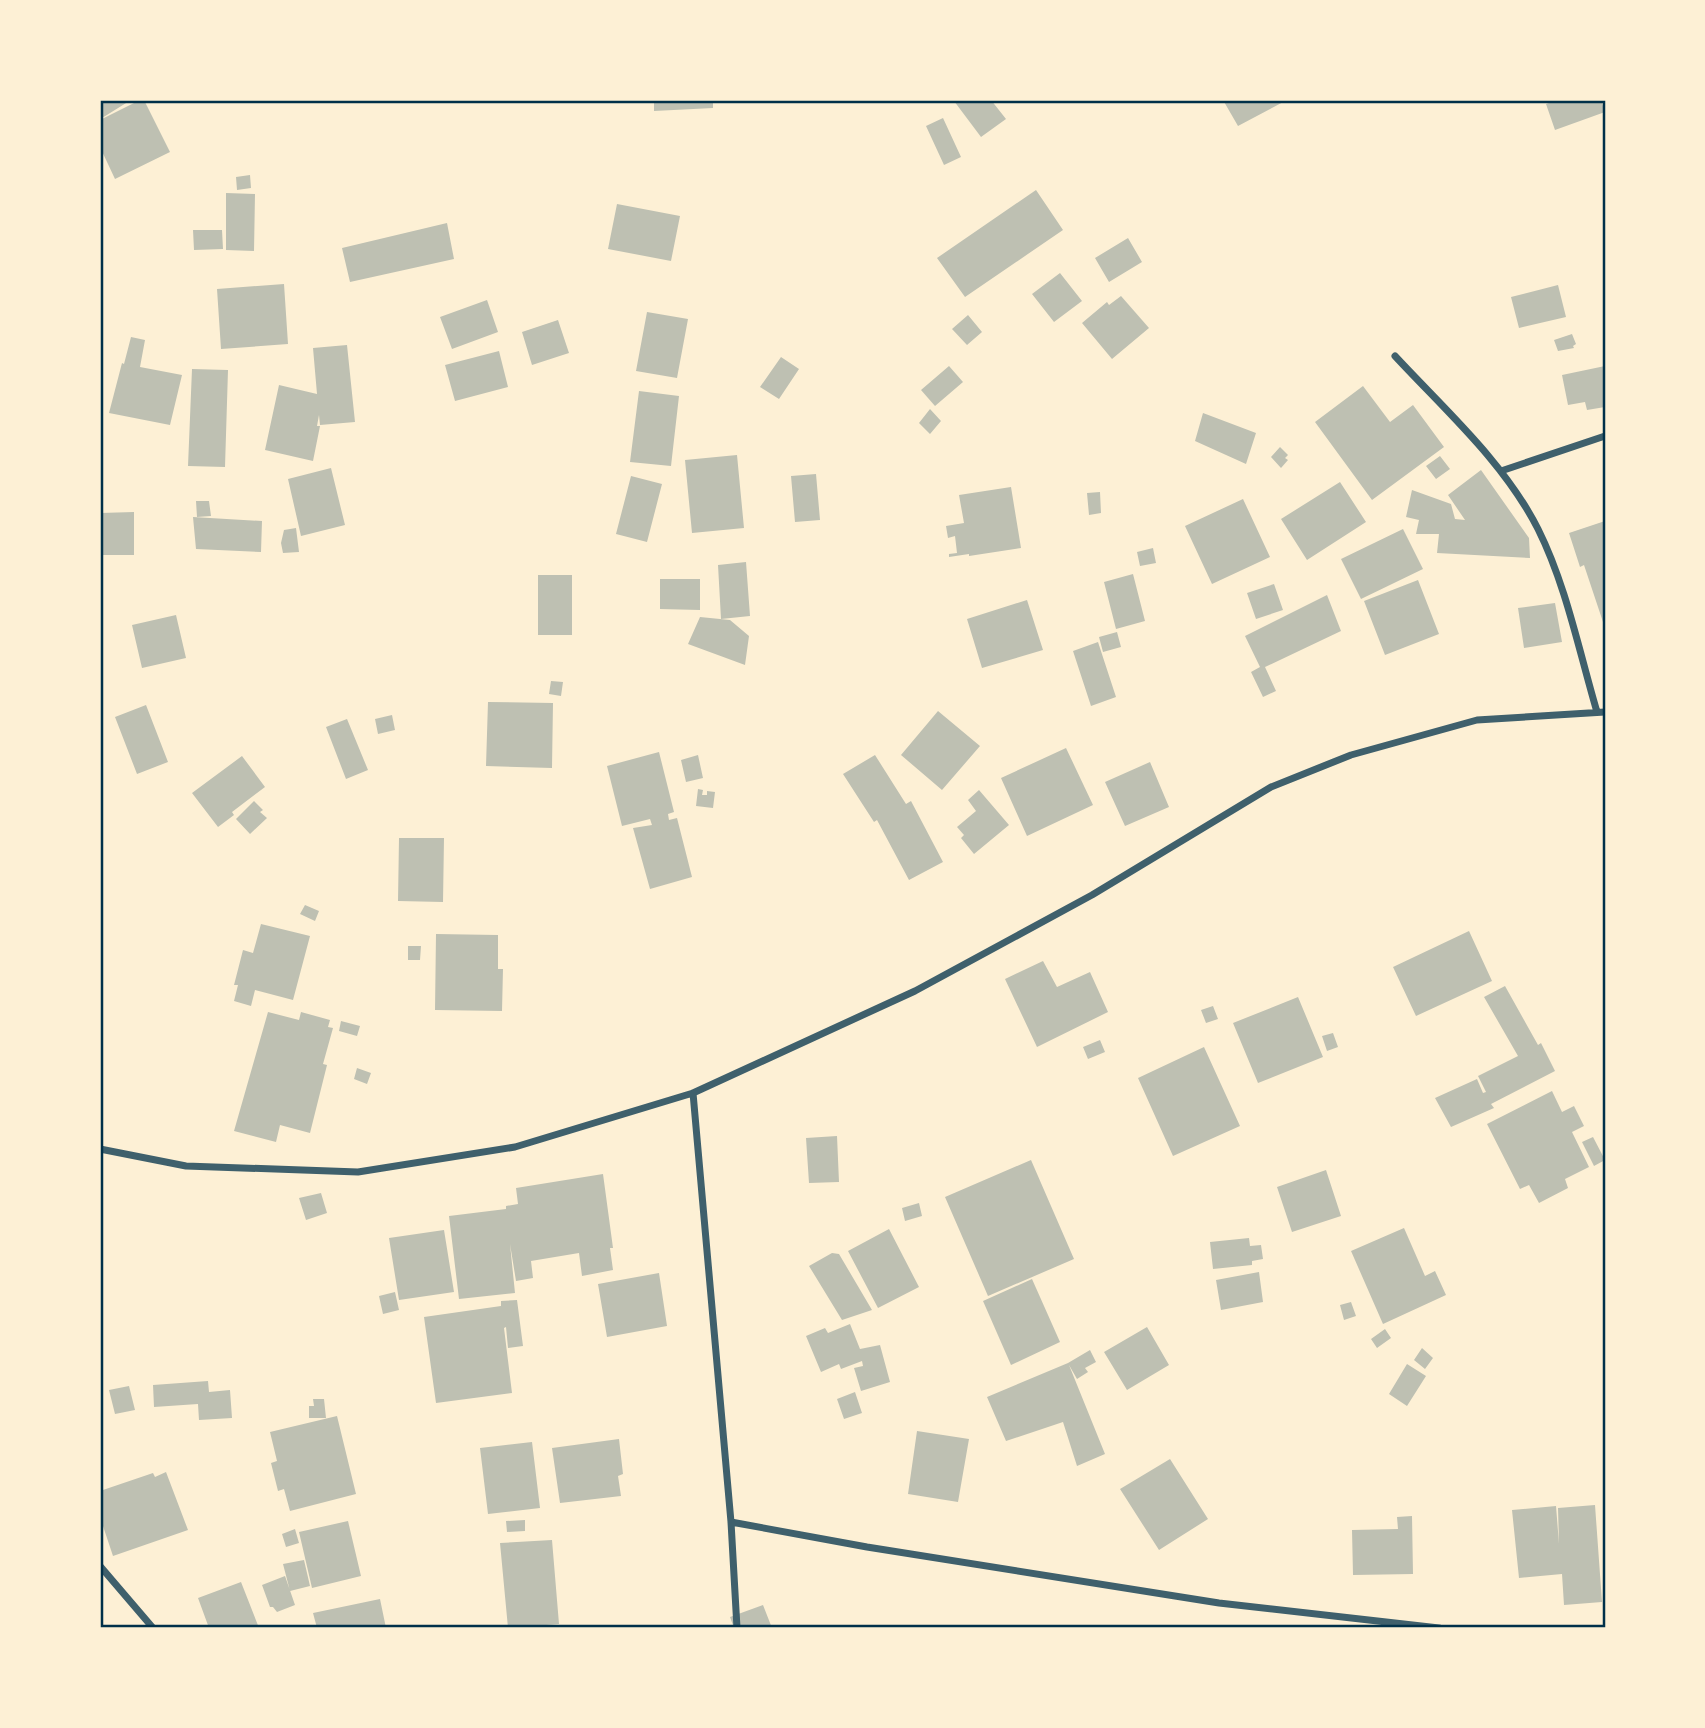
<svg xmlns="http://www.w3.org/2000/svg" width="1705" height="1728" font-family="Poppins,sans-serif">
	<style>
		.building { fill: #bec0b2 }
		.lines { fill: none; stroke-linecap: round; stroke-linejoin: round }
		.minor { stroke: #3f606c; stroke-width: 7 }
		.neatline { fill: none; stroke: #003049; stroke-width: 2.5 }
	</style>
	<rect width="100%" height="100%" fill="#fdf0d5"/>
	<path class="building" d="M100 100H131L102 118Z
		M140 100H144L170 152 115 179 100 147V120Z
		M654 100H713V108L654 111Z
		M956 100H991L1006 119 981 137 954 101Z
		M1223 100H1287L1238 126Z
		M1558 100H1601L1605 112 1555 130 1546 104Z
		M943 118 961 157 944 165 926 126Z
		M250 175 251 188 237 190 236 177Z
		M1036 190 1063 230 965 297 937 258Z
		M226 193 255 194 254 251 226 250Z
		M617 204 680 216 671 261 608 249Z
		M447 223 454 259 350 282 342 248Z
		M193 230H222L223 249 194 250Z
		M1128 238 1142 262 1109 282 1095 258Z
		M1060 273 1082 301 1054 322 1032 294Z
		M284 284 288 344 221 349 217 289Z
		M1558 285 1566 317 1519 328 1511 297Z
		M1121 296 1149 328 1112 359 1082 323 1107 302 1109 305Z
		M487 300 498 332 452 349 440 317Z
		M647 312 688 319 677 378 636 371Z
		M968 315 982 332 967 345 952 329Z
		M558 320 569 353 532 365 522 332Z
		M1572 334 1576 344 1573 346 1574 348 1558 351 1554 340Z
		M131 337 145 340 140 367 182 375 170 425 109 413 122 363 124 364Z
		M347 345 355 422 320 425 319 415 317 426H320L313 461 265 450 279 385 317 394 313 348Z
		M499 351 508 387 455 401 445 365Z
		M781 357 799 369 779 399 760 387Z
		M949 366 963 382 935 406 921 390Z
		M1605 366V407L1587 410 1585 402 1568 405 1562 375Z
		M192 369 228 370 225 467 188 466Z
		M1363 386 1390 422 1413 405 1444 447 1372 500 1315 422Z
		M639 391 679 396 671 466 630 462Z
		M930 409 941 421 930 434 919 423Z
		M1203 413 1256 433 1246 464 1195 441Z
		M1280 447 1288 455 1285 458 1288 460 1281 468 1271 457Z
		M737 455 744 528 692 533 685 460Z
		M1440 456 1450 469 1436 479 1426 466Z
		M331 468 345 525 301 536 288 479Z
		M1481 470 1529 538 1530 558 1437 553 1439 534H1416L1419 520 1406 517 1412 490 1451 504 1455 519 1465 520 1448 495Z
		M816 474 820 520 795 522 791 476Z
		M631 476 662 484 647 542 616 534Z
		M1340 482 1366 522 1307 560 1281 519Z
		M1011 487 1021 548 969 556V554L949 557V554L957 553 955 536 948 538 946 526 964 523 959 495Z
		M1100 492 1101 513 1089 515 1087 493Z
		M1243 499 1270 557 1212 584 1185 526Z
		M196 501H209L211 516 197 517Z
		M134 512V555H100V513Z
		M193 517 262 521 261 552 196 549Z
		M1605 521V628L1584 565 1580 567 1569 533Z
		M296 528 299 552 283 553 281 543 284 530Z
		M1403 529 1423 569 1361 599 1341 559Z
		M1153 548 1156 563 1140 566 1137 552Z
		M746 562 750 616 721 619 718 565Z
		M1133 574 1145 621 1116 629 1104 582Z
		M538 575H572V635H538Z
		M660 579H700V610L660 609Z
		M1418 580 1439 634 1385 655 1364 601Z
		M1274 584 1283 610 1256 619 1247 593Z
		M1327 595 1341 631 1265 667 1276 691 1263 697 1251 672 1260 667 1245 636Z
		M1027 600 1043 650 982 668 967 619Z
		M1555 603 1562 642 1524 648 1518 608Z
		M176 615 186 658 142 668 132 625Z
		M700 617 730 620 749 636 745 665 688 644Z
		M1117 632 1121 647 1103 652 1099 637Z
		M1098 642 1116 697 1091 706 1073 651Z
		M551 681 563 682 561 696 549 694Z
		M488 702 553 703 552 768 486 766Z
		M146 705 168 762 137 774 115 717Z
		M938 711 980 746 942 790 901 755Z
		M392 715 395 730 378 734 375 719Z
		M347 719 368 770 346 779 326 727Z
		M1066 748 1093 805 1027 836 1001 778Z
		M659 752 674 812 668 814 669 820 677 818 692 877 650 889 633 828 652 825 650 819 622 826 607 766Z
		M698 755 703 778 686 782 681 760Z
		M875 755 906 804 911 801 943 862 909 880 877 820 874 822 843 774Z
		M242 756 265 787 232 812 234 815 218 827 192 793Z
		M1150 762 1169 807 1125 826 1105 782Z
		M698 789 703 790 702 795H707V791L715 792 713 808 696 806Z
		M979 790 1009 825 974 854 961 838 964 835 957 827 976 811 968 800Z
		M254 801 263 810 260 812 267 818 250 834 236 819Z
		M399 838H444L443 902 398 901Z
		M305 905 319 911 315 921 300 914Z
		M261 924 310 936 293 1000 255 990 251 1006 234 1001 238 985H234L243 950 253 953Z
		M1469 931 1492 981 1416 1016 1393 967Z
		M436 934 498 935V969H503L502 1011 435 1010Z
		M408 946H421L420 960H408Z
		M1043 961 1057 987 1090 972 1108 1012 1037 1047 1005 979Z
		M1505 986 1538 1045 1541 1043 1555 1071 1491 1104 1494 1108 1451 1127 1435 1098 1477 1079 1483 1093 1486 1092 1478 1076 1518 1056 1484 997Z
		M1298 997 1323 1057 1258 1083 1233 1023Z
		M1213 1006 1218 1019 1206 1023 1201 1010Z
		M268 1012 299 1020 301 1012 330 1020 328 1027 333 1028 323 1064 327 1065 310 1133 280 1125 276 1142 234 1131Z
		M341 1021 360 1026 357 1036 339 1031Z
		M1333 1033 1338 1047 1327 1051 1322 1036Z
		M1100 1040 1105 1052 1088 1059 1083 1047Z
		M1204 1047 1240 1126 1173 1156 1138 1078Z
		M357 1068 371 1073 367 1084 354 1079Z
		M1552 1091 1562 1112 1574 1106 1584 1126 1572 1132 1589 1167 1565 1179 1568 1188 1539 1203 1529 1185 1520 1189 1487 1124Z
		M837 1136 839 1182 809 1183 806 1138Z
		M1593 1137 1605 1160 1594 1166 1582 1142Z
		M1031 1160 1074 1259 988 1296 945 1197Z
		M1326 1170 1341 1216 1292 1232 1277 1187Z
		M603 1174 613 1248H610L613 1270 582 1276 579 1253 531 1261 533 1278 516 1281 510 1244 515 1293 459 1299 449 1216 506 1209V1206L518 1204 516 1188Z
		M321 1193 327 1213 306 1220 299 1198Z
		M919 1203 922 1216 905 1221 902 1208Z
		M1404 1228 1425 1276 1435 1271 1446 1295 1383 1324 1351 1251Z
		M889 1229 919 1287 878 1308 848 1251Z
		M444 1230 454 1292 399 1300 389 1238Z
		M1249 1238 1250 1246 1261 1245 1263 1259 1252 1261V1265L1213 1269 1210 1242Z
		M832 1253 839 1254 872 1310 842 1320 809 1266Z
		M1259 1272 1263 1302 1221 1310 1216 1280Z
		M659 1273 667 1326 607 1337 598 1284Z
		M1032 1279 1060 1342 1011 1365 983 1301Z
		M395 1292 399 1310 383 1314 379 1296Z
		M517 1300 523 1346 508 1348 506 1327 504 1328 512 1393 436 1403 424 1317 501 1306V1301Z
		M1351 1302 1356 1316 1344 1320 1340 1305Z
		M850 1324 860 1349 880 1345 890 1382 861 1391 854 1368 863 1366 862 1361 841 1369 839 1364 821 1372 806 1336 825 1328 828 1333Z
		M1147 1327 1169 1365 1127 1390 1104 1352Z
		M1385 1329 1391 1338 1377 1348 1371 1339Z
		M1422 1348 1433 1358 1425 1369 1414 1360Z
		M1090 1350 1096 1362 1085 1368 1088 1372 1077 1379 1069 1365 1105 1454 1077 1466 1063 1422 1006 1441 987 1397 1068 1363Z
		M1407 1364 1426 1376 1407 1406 1389 1394Z
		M208 1381 209 1392 230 1390 232 1418 199 1420 198 1404 154 1407 153 1385Z
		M129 1386 135 1410 115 1414 109 1390Z
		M855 1392 862 1413 844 1419 837 1399Z
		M313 1399H324L326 1418H309V1406H314Z
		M337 1416 356 1494 290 1511 284 1489 278 1491 271 1463 277 1461 270 1432Z
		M917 1431 969 1439 958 1502 908 1494Z
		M619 1439 623 1474 618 1476 621 1496 560 1503 552 1448Z
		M532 1442 540 1508 488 1514 480 1448Z
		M1170 1459 1208 1519 1159 1550 1120 1489Z
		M166 1472 188 1530 113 1556 100 1517V1491L153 1473 155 1477Z
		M1595 1505 1602 1602 1564 1605 1562 1574 1519 1578 1512 1510 1556 1506 1559 1544 1558 1508Z
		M1412 1516 1413 1574 1353 1575 1352 1530 1398 1529 1397 1517Z
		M525 1520V1531L507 1532 506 1521Z
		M348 1521 361 1576 312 1588 299 1532Z
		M295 1529 299 1543 286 1547 282 1534Z
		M552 1540 559 1624 508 1628 500 1543Z
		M304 1560 310 1586 290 1591 283 1564Z
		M285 1576 295 1605 277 1612 273 1607H270L262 1585Z
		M241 1582 259 1628H209L198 1598Z
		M380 1599 386 1628H317L313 1613Z
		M763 1605 772 1628H734L730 1617Z"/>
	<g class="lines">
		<path class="minor" d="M1395 356C1445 410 1504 462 1538 529 1566 585 1579 651 1597 712
			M1501 471 1605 436
			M693 1093 731 1522 737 1628
			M100 1149 186 1166 358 1172 515 1147 693 1093 915 991 1092 895 1271 787 1351 755 1477 720 1605 712
			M731 1522 867 1547 1219 1603 1439 1628
			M100 1566 153 1628"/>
	</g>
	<rect width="1705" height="1728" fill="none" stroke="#fdf0d5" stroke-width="203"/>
	<rect x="102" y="102" width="1502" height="1524" class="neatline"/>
</svg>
